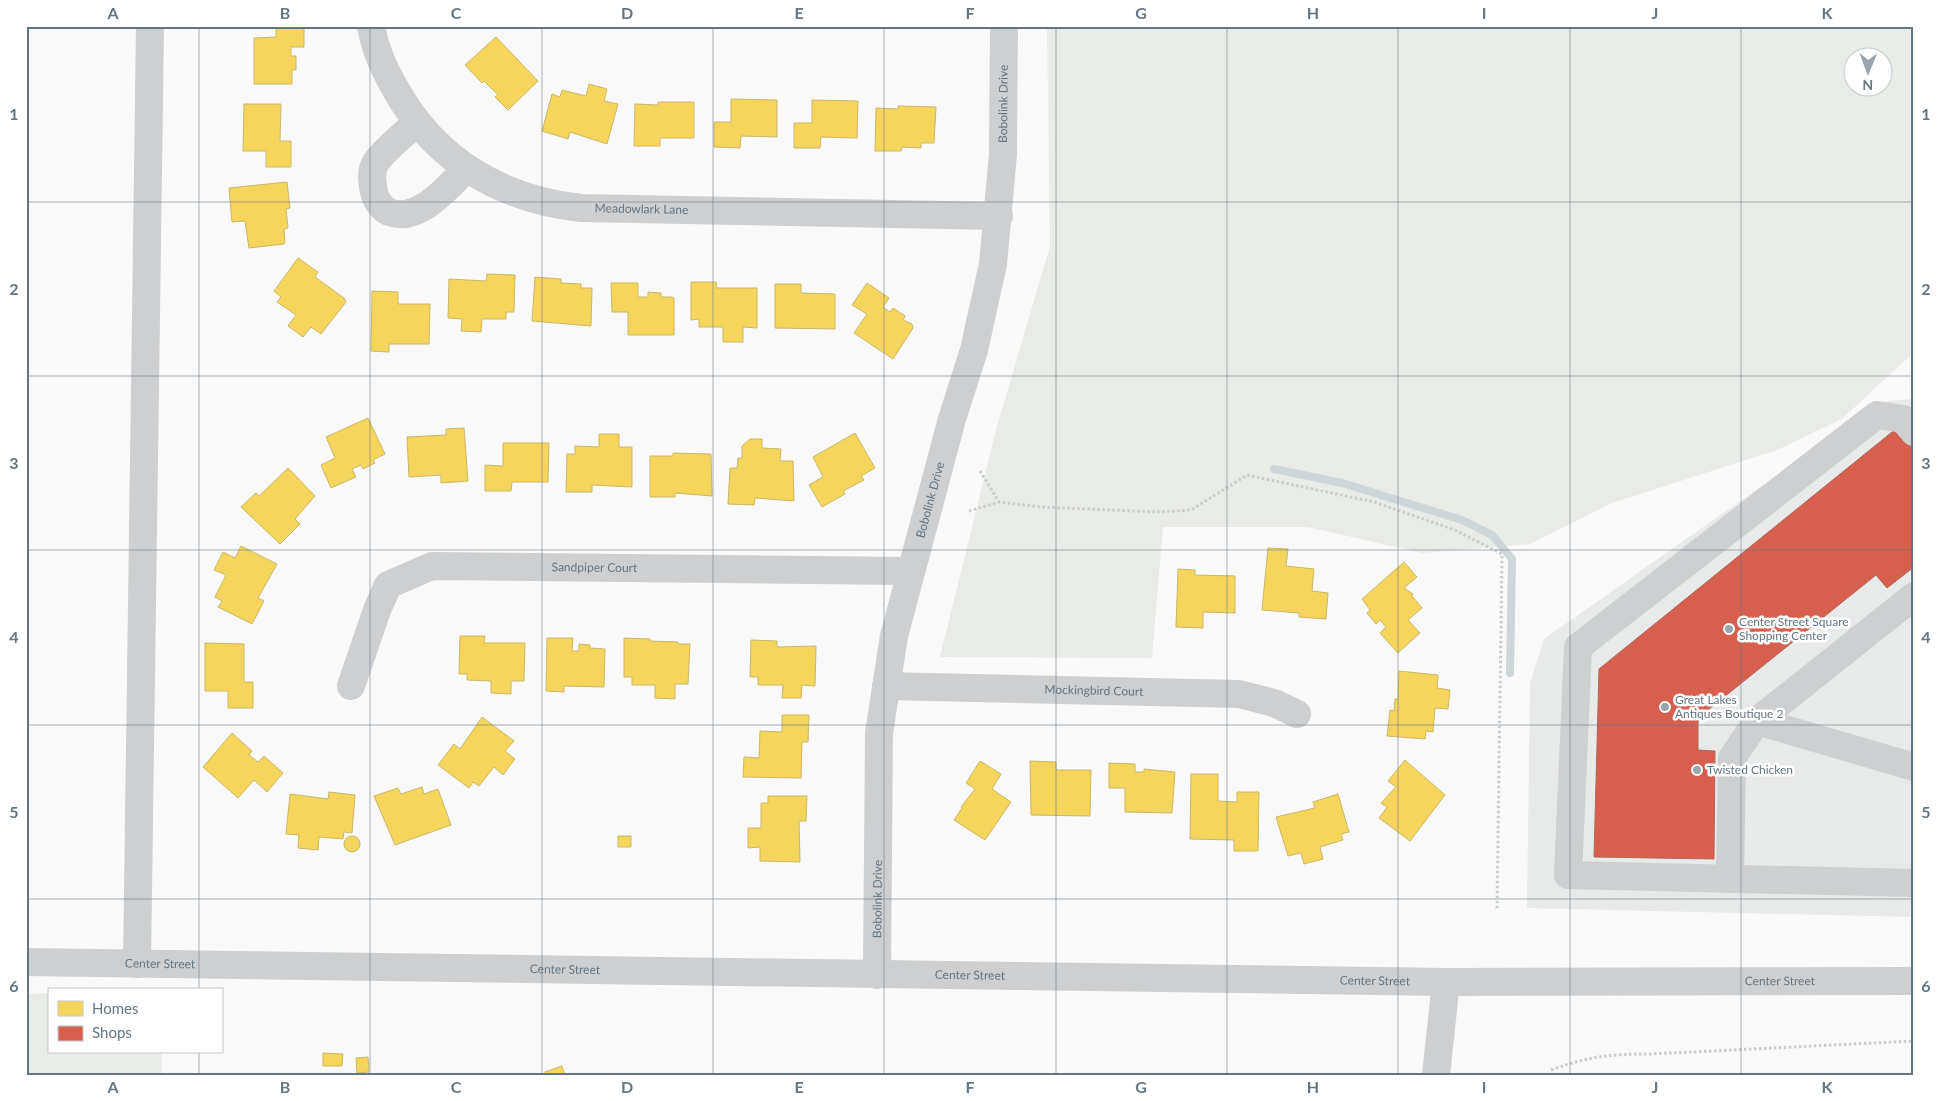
<svg xmlns="http://www.w3.org/2000/svg" width="1940" height="1101" font-family="Lato,sans-serif">
	<style>
		.built { fill: #e8e9e9 }
		.green { fill: #e8ebe6; fill-rule: evenodd }
		.homes { fill: #f6d55c; stroke: #cab868 }
		.shops { fill: #d6604d; stroke: #b4675d }
		.lines { fill: none; stroke-linecap: round; stroke-linejoin: round }
		.stream { stroke: #ced6d9; stroke-width: 8 }
		.path { stroke: #cbcccd; stroke-width: 3; stroke-dasharray: 2.5 2.5; stroke-linecap: butt }
		.minor { stroke: #cecfd0; stroke-width: 28 }
		.grid { fill: none; stroke: #657683; stroke-width: 1; stroke-opacity: 0.55 }
		.poi-dot { fill: #99a4ac; stroke: #fff; stroke-width: 2 }
		.labels { text-anchor: middle; stroke-width: 5; stroke-linejoin: round; paint-order: stroke }
		.street-label { font-size: 12px; fill: #657683; stroke: #fff }
		.poi-label { font-size: 12px; fill: #657683; stroke: #fff; text-anchor: start }
		.neatline { fill: none; stroke: #657683; stroke-width: 2 }
		.grid-label { font-size: 16px; text-anchor: middle; font-weight: bold; fill: #657683 }
	</style>
	<rect width="100%" height="100%" fill="#f9f9f9"/>
	<path class="built" d="M1911 399 1914 402V917L1527 908 1530 683 1544 639 1881 402Z"/>
	<path class="green" d="M1047 26H1914V352L1842 419 1777 450 1612 503 1530 544 1422 553 1308 527H1163L1152 658 940 657 996 430 1050 246ZM1852 58H1882V88H1852Z
		M49 993V1052H161L162 1075H26V994Z"/>
	<path class="homes" d="M276 26H304V47H291V56H296V70H292V84H254V38L276 37Z
		M496 37 538 81 508 110 495 97 498 95 484 81 482 83 465 65Z
		M589 84 607 89 604 101 618 104 607 144 570 132 568 139 542 131 552 94 560 97 562 90 586 96Z
		M731 99 777 100V137L741 136 740 148 714 147V122H731Z
		M812 100 858 101 857 138 821 137 820 148H794V123H812Z
		M658 102H694V138H660V146H634L635 104 658 105Z
		M244 104H281L280 141H291V167H266V151H243Z
		M898 106 936 107 934 143H921V148L902 147 901 151H875L876 108 898 109Z
		M287 182 290 208 286 209 288 228 284 229 285 242 284 244 249 248 245 221 232 222 229 188Z
		M298 258 318 272 315 277 344 298 346 302 321 334 311 327 303 337 288 326 296 315 277 302 281 297 274 291Z
		M487 274 515 275 514 312H506V319H482L481 332 461 331 462 319 448 318 449 279 486 281Z
		M535 277 561 279V283L581 284V288H592L591 326 532 321Z
		M691 282H716L717 288H757V328L743 327V342H723V327H699V319L691 320Z
		M611 283H638V297H648V292L661 293V297H672L674 298V335H628V312H612Z
		M867 283 889 298 883 307 890 312 893 308 905 316 903 320 912 324 913 328 893 359 854 333 867 314 852 305Z
		M775 284H801V293L835 294V329L775 328Z
		M372 291 398 292V304H430L429 344H389V352L371 351Z
		M368 418 385 454 373 460 375 463 363 469 361 465 352 469 356 477 331 488 321 465 335 458 326 437Z
		M464 428 468 481 441 483V475L409 477 407 437 446 435V429Z
		M855 433 875 468 861 476 864 480 843 491 845 494 822 507 809 485 823 477 813 457Z
		M599 434H619V447H632V487L592 485V492H566L567 454H575V446L599 447Z
		M750 439H762V448L781 449 780 461H793L794 501 755 498 754 505 728 504 730 468H737L738 458H742V446Z
		M503 443H549L548 482H512L511 491H485V465L503 466Z
		M673 453 711 454 712 496 675 493V497H650V456H673Z
		M288 468 315 496 295 519 300 524 280 544 241 507 256 493 259 496Z
		M241 546 277 564 258 598 264 601 252 624 218 607 222 601 215 597 226 575 214 570 223 552 235 558Z
		M1268 548 1288 549 1286 566 1314 569 1312 591 1328 593 1326 619 1299 617V613L1262 610Z
		M1404 562 1417 577 1404 588 1413 594 1412 596 1422 608 1408 620 1420 633 1398 653 1380 633 1386 627 1380 620 1376 624 1367 613 1370 610 1362 599Z
		M1178 569 1195 570V575L1235 576V613L1203 612V628L1176 627Z
		M460 636H485L484 643H525L524 681H511V694L491 693V681L467 680V674H459Z
		M547 638H573L572 651H579V644L590 645V648L605 649 604 687 564 686V692L546 691Z
		M624 638 650 639V641L678 642V644H690L688 684H675V699L655 698V685H632V677H624Z
		M751 640 777 641V647L816 646 815 686 802 685 801 698H782L783 685H758V677H750Z
		M205 643 244 644V682H253V708H228V691H205Z
		M1399 671 1438 675 1437 688 1450 690 1448 709 1435 708 1433 732 1426 731 1425 739 1387 736 1390 710 1394 711 1395 699H1398Z
		M782 715H809L808 742H802L801 778 743 777 744 757 759 758 760 731 782 732Z
		M482 717 514 741 505 751 515 759 503 775 494 767 479 786 473 782 469 788 438 765 454 744 460 749Z
		M232 733 252 751 249 755 258 762 264 756 283 773 267 792 254 780 238 798 203 767Z
		M1405 760 1445 795 1410 841 1379 818 1387 807 1381 803 1396 787 1388 781Z
		M980 761 1001 774 992 789 1011 802 985 840 954 820 962 808 961 807 975 789 966 783Z
		M1030 761 1056 762V770H1091L1090 816 1031 815Z
		M1109 763 1135 764V772H1144V769L1175 772 1172 813 1125 812V788H1109Z
		M1191 774H1218V801L1237 802V792H1259L1258 851H1234V840L1190 839Z
		M422 787 424 794 438 789 451 825 395 845 374 796 398 788 401 794Z
		M329 792 355 795 352 833 344 832 343 839 319 837 318 850 298 848 299 835 286 834 290 794 328 799Z
		M1338 794 1349 832 1341 834 1343 840 1320 847 1323 859 1304 864 1301 853 1288 856 1276 817 1315 808 1313 802Z
		M768 796H807L806 821H799L800 862 760 861V847L748 848V828H761V803H768Z
		M618 836H631V847H618Z
		M344 844a8 8 0 1 1 16 0a8 8 0 1 1-16 0Z
		M323 1053 343 1054 342 1066H323Z
		M368 1057 369 1072 357 1073 356 1058Z
		M562 1066 565 1075H546L545 1072Z"/>
	<path class="shops" d="M1897 428 1914 449V567L1887 588 1876 575 1698 718V750L1715 751 1714 859 1594 857 1599 669Z"/>
	<g class="lines">
		<path class="stream" d="M1274 469 1342 483 1462 520 1492 535 1512 559 1510 673"/>
		<path class="path" d="M980 471 999 502
			M969 511 999 502 1041 507 1158 512 1191 510 1247 475 1374 502 1455 530 1502 554 1497 910
			M1551 1070C1589 1056 1611 1054 1651 1054L1914 1041"/>
		<g class="minor">
			<path id="s1" d="M371 26C375 50 384 69 396 90 436 161 501 199 581 208L999 216"/>
			<path d="M417 122C404 135 387 147 376 162 370 171 372 182 374 192 375 199 382 209 389 212 418 224 449 186 467 168"/>
			<path d="M1914 432 1903 419 1877 415 1578 647 1568 875 1914 883"/>
			<path id="s2" d="M351 686 377 610 388 585 432 566 911 571"/>
			<path id="s3" d="M886 686 1239 694 1274 703 1297 714"/>
			<path d="M1757 721 1914 767"/>
			<path d="M1730 879 1732 758 1757 721 1914 596"/>
			<path id="s4" d="M26 962 1446 982 1914 981"/>
			<path d="M137 964 150 26"/>
			<path id="s5" d="M877 975 879 733 894 636 952 419 974 350 993 264 1003 154 1004 26"/>
			<path d="M1436 1075 1446 982"/>
		</g>
	</g>
	<path class="grid" d="M199 26V990M370 26V1075M542 26V1075M713 26V1075M884 26V1075M1056 26V1075M1227 26V1075M1398 26V1075M1570 26V1075M1741 26V1075M26 202H1914M26 376H1914M26 550H1914M26 725H1914M26 899H1914M199 1052V1075"/>
	<g class="poi-dot">
		<circle cx="1729" cy="629" r="5"/>
		<circle cx="1665" cy="707" r="5"/>
		<circle cx="1697" cy="770" r="5"/>
	</g>
	<g class="labels">
		<g class="street-label">
			<text dy="4" stroke="none"><textPath href="#s5" startOffset="886">Bobolink Drive</textPath></text>
			<text dy="4" stroke="none"><textPath href="#s1" startOffset="358">Meadowlark Lane</textPath></text>
			<text dy="4" stroke="none"><textPath href="#s5" startOffset="481">Bobolink Drive</textPath></text>
			<text dy="4" stroke="none"><textPath href="#s2" startOffset="318">Sandpiper Court</textPath></text>
			<text dy="4" stroke="none"><textPath href="#s3" startOffset="208">Mockingbird Court</textPath></text>
			<text dy="4" stroke="none"><textPath href="#s5" startOffset="76">Bobolink Drive</textPath></text>
			<text dy="4" stroke="none"><textPath href="#s4" startOffset="134">Center Street</textPath></text>
			<text dy="4" stroke="none"><textPath href="#s4" startOffset="539">Center Street</textPath></text>
			<text dy="4" stroke="none"><textPath href="#s4" startOffset="944">Center Street</textPath></text>
			<text dy="4" stroke="none"><textPath href="#s4" startOffset="1349">Center Street</textPath></text>
			<text dy="4" stroke="none"><textPath href="#s4" startOffset="1754">Center Street</textPath></text>
		</g>
		<g class="poi-label">
			<text x="1739" y="626">Center Street Square<tspan x="1739" dy="14">Shopping Center</tspan></text>
			<text x="1675" y="704">Great Lakes<tspan x="1675" dy="14">Antiques Boutique 2</tspan></text>
			<text x="1707" y="774">Twisted Chicken</text>
		</g>
	</g>
	<rect width="1940" height="1101" fill="none" stroke="#ffffff" stroke-width="55"/>
	<rect x="48" y="988" width="175" height="65" fill="#ffffff" stroke="#c1c8cd"/>
	<rect x="58" y="1001" width="25" height="15" fill="#f6d55c" stroke="#c1c8cd"/>
	<text x="92" y="1014" font-size="15" fill="#657683">Homes</text>
	<rect x="58" y="1026" width="25" height="15" fill="#d6604d" stroke="#c1c8cd"/>
	<text x="92" y="1038" font-size="15" fill="#657683">Shops</text>
	<g transform="translate(1868 72) rotate(181)"><circle r="24" fill="#ffffff" stroke="#c1c8cd"/>
	<path d="M0-4L9 19L0 12L-9 19Z" fill="#99a4ac"/>
	<text y="-8" font-size="14" font-weight="bold" text-anchor="middle" fill="#657683">N</text>
	</g>
	<rect x="28" y="28" width="1884" height="1046" class="neatline"/>
	<g class="grid-label">
		<text x="113" y="19">A</text>
		<text x="285" y="19">B</text>
		<text x="456" y="19">C</text>
		<text x="627" y="19">D</text>
		<text x="799" y="19">E</text>
		<text x="970" y="19">F</text>
		<text x="1141" y="19">G</text>
		<text x="1313" y="19">H</text>
		<text x="1484" y="19">I</text>
		<text x="1655" y="19">J</text>
		<text x="1827" y="19">K</text>
		<text x="14" y="120">1</text>
		<text x="1926" y="120">1</text>
		<text x="14" y="295">2</text>
		<text x="1926" y="295">2</text>
		<text x="14" y="469">3</text>
		<text x="1926" y="469">3</text>
		<text x="14" y="643">4</text>
		<text x="1926" y="643">4</text>
		<text x="14" y="818">5</text>
		<text x="1926" y="818">5</text>
		<text x="14" y="992">6</text>
		<text x="1926" y="992">6</text>
		<text x="113" y="1093">A</text>
		<text x="285" y="1093">B</text>
		<text x="456" y="1093">C</text>
		<text x="627" y="1093">D</text>
		<text x="799" y="1093">E</text>
		<text x="970" y="1093">F</text>
		<text x="1141" y="1093">G</text>
		<text x="1313" y="1093">H</text>
		<text x="1484" y="1093">I</text>
		<text x="1655" y="1093">J</text>
		<text x="1827" y="1093">K</text>
	</g>
</svg>
